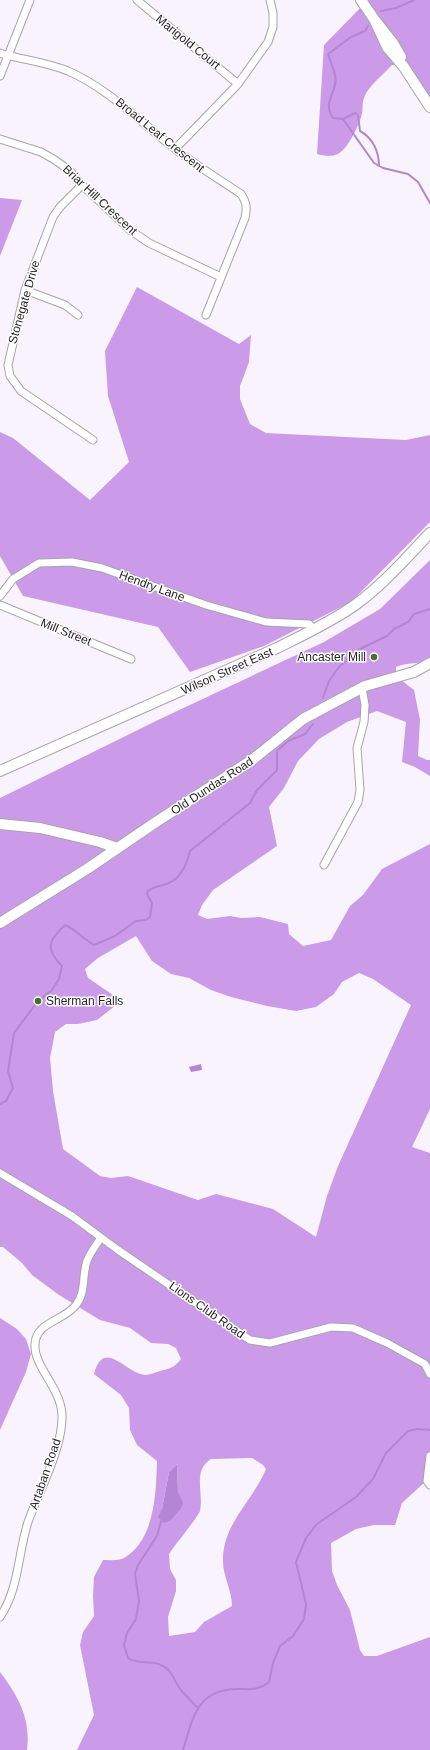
<svg xmlns="http://www.w3.org/2000/svg" width="430" height="1750" font-family="Helvetica,sans-serif">
	<style>
		.forest { fill: #cb9be9; fill-rule: evenodd }
		.water { fill: #b485d2 }
		.lines { fill: none; stroke-linecap: round; stroke-linejoin: round }
		.stream { stroke: #b485d2; stroke-width: 2 }
		.street-casing { stroke: #a8a3ac; stroke-width: 9 }
		.secondary-casing { stroke: #a8a3ac; stroke-width: 12 }
		.street { stroke: #fff; stroke-width: 7 }
		.secondary { stroke: #fff; stroke-width: 10 }
		.poi-dot { fill: #4c6f28; stroke: #fff; stroke-width: 1.5 }
		.labels { text-anchor: middle; stroke-width: 3; stroke-linejoin: round; paint-order: stroke }
		.street-label { font-size: 12px; fill: #211f23; stroke: #fff }
		.poi-label { font-size: 12px; fill: #211f23; stroke: #fff; text-anchor: end }
	</style>
	<rect width="100%" height="100%" fill="#f9f3fe"/>
	<path class="forest" d="M368 0H430V113L399 65H392C383 75 368 86 364 98 362 103 363 109 362 114 359 125 348 149 338 154 331 157 324 156 317 154L324 45Z
		M0 198 22 200 0 256Z
		M137 287 239 344 251 335 249 362 240 386V399L250 424 266 433 406 440 430 435V522L351 602 264 646 190 672 158 627 23 596 0 556V432L13 438 90 500 129 462 108 396 105 351Z
		M430 560V661C418 664 407 662 396 667V676L414 690 420 720 418 756 427 760H430V776L415 767 402 762 406 722 377 711 347 722 319 739 298 761 284 788 269 807 277 846 213 890 202 905 198 915 207 919 230 916 241 918 260 917 288 924 289 934 303 946 331 940 350 906 363 895 382 869 430 844V1109L412 1147 430 1153V1479L426 1481 402 1503 395 1525H374L356 1529 331 1543 332 1571 337 1585 350 1610 360 1650 364 1656H377L430 1637V1750H77L94 1715 80 1645 83 1632 94 1616 93 1596 94 1577 103 1560C109 1560 119 1561 124 1558 155 1540 156 1493 157 1461L137 1445 130 1430 129 1408 121 1395 94 1374C104 1337 126 1374 145 1375 150 1375 156 1372 160 1371 171 1368 174 1368 181 1359L176 1348 168 1344 151 1343 130 1328 100 1320 59 1295 32 1275 22 1263 3 1247H0V798L160 719 324 642 380 609ZM136 936 152 961 171 974 189 978 211 990 231 997 267 1006 296 1011 316 1007 334 994 342 982 359 973 373 979 411 1005 338 1166 327 1196 316 1237 273 1209 216 1194 198 1200 128 1176 111 1178 100 1176 63 1149 53 1091 50 1058 55 1032 66 1024H78L97 1020 115 1006 113 995 88 978 85 969 98 958ZM252 1458 263 1465 266 1469C253 1501 222 1524 223 1561 223 1577 232 1590 232 1606L204 1622 195 1632 169 1636 168 1617 176 1591V1580L170 1569 169 1554C174 1546 198 1517 200 1511 204 1493 192 1471 211 1459ZM177 1464 178 1491 182 1503 162 1509 169 1472Z
		M0 1318 17 1329 26 1339 31 1354 26 1372 0 1430Z
		M0 1672C18 1696 31 1718 27 1750H0Z"/>
	<path class="water" d="M201 1064 202 1070 191 1072 189 1067Z
		M177 1464 178 1491 183 1503 181 1508 171 1520 164 1523 158 1517 162 1509 169 1472Z"/>
	<g class="lines">
		<path class="stream" d="M381 11 396 8 414 0
			M368 26 365 31 351 37 328 54C330 61 334 69 335 75 339 92 321 101 333 118L343 119 374 163 383 168 408 174 418 182 430 203
			M343 119 355 113 358 115 360 131C373 138 379 152 379 166
			M323 698 329 681 339 667 360 649 387 636 394 629 408 622 414 614 430 609
			M0 1104 6 1101 13 1088 8 1071 14 1033 38 1001 52 990 59 979 62 966C44 948 49 940 65 925 76 930 84 939 94 945L115 936 136 921 146 920 150 917 152 903 147 894 148 891C154 886 162 886 169 883 181 878 187 863 190 851L250 803 257 790 277 770V751L288 741 305 734 313 724
			M161 1521 157 1536 138 1565 135 1574 139 1601 136 1619 127 1633 124 1645 128 1658C138 1665 150 1660 161 1665 172 1669 174 1681 180 1689 186 1696 192 1702 198 1708
			M183 1750C193 1718 196 1690 237 1689 251 1689 258 1691 269 1682L273 1663 280 1646 293 1636 304 1619 306 1604 296 1562 306 1538 317 1524 356 1497 373 1479 386 1453 408 1431 417 1429 430 1430"/>
		<g class="street-casing">
			<path id="street" d="M137 0 238 84
				M0 53C23 60 46 62 68 71 109 89 139 121 174 148 195 165 219 179 241 194 247 203 247 208 245 218L206 315
				M0 76 30 0
				M0 139 41 152 55 160 70 171 82 185 130 230 149 243 221 277
				M175 149 238 84 268 42 273 27V13L270 0
				M82 185 60 207 53 217 25 290 8 365 10 376 21 391 93 440
				M25 290 65 305 78 315
				M0 596 13 579 39 563 72 562 102 568 206 605 266 622 309 624 314 629
				M0 605 131 659
				M324 865 358 802 360 790 357 748 364 722 365 705 362 688
				M0 1173 72 1216 118 1250 250 1340 270 1343 331 1327 353 1328 387 1343 425 1364 430 1374
				M430 1456 427 1481 430 1485
				M0 1617C19 1589 18 1553 28 1522 39 1491 63 1448 62 1415 61 1388 34 1367 35 1345 35 1322 64 1321 76 1305 86 1293 82 1275 87 1261 90 1253 96 1245 101 1238"/>
		</g>
		<g class="secondary-casing">
			<path id="secondary" d="M361 0 374 19 393 43 401 57
				M374 19 387 47 404 67 430 107
				M0 771 277 648C303 635 331 622 355 605 383 585 406 558 430 533
				M0 824 40 828 100 842 117 848
				M0 923 87 869 156 822 252 760 303 719 365 686 414 672 430 663"/>
		</g>
		<use href="#street" class="street"/>
		<use href="#secondary" class="secondary"/>
	</g>
	<g class="poi-dot">
		<circle cx="374" cy="657" r="4"/>
		<circle cx="38" cy="1001" r="4"/>
	</g>
	<g class="labels">
		<g class="street-label">
			<text transform="translate(188 42) rotate(39)" y="4">Marigold Court</text>
			<text transform="translate(160 135) rotate(39)" y="4">Broad Leaf Crescent</text>
			<text transform="translate(100 200) rotate(43)" y="4">Briar Hill Crescent</text>
			<text transform="translate(24 302) rotate(-74)" y="4">Stonegate Drive</text>
			<text transform="translate(152 586) rotate(20)" y="4">Hendry Lane</text>
			<text transform="translate(66 632) rotate(22)" y="4">Mill Street</text>
			<text transform="translate(227 671) rotate(-24)" y="4">Wilson Street East</text>
			<text transform="translate(212 786) rotate(-33)" y="4">Old Dundas Road</text>
			<text transform="translate(207 1310) rotate(35)" y="4">Lions Club Road</text>
			<text transform="translate(45 1474) rotate(-71)" y="4">Artaban Road</text>
		</g>
		<g class="poi-label">
			<text x="366" y="661">Ancaster Mill</text>
			<text x="46" y="1005" text-anchor="start">Sherman Falls</text>
		</g>
	</g>
</svg>
